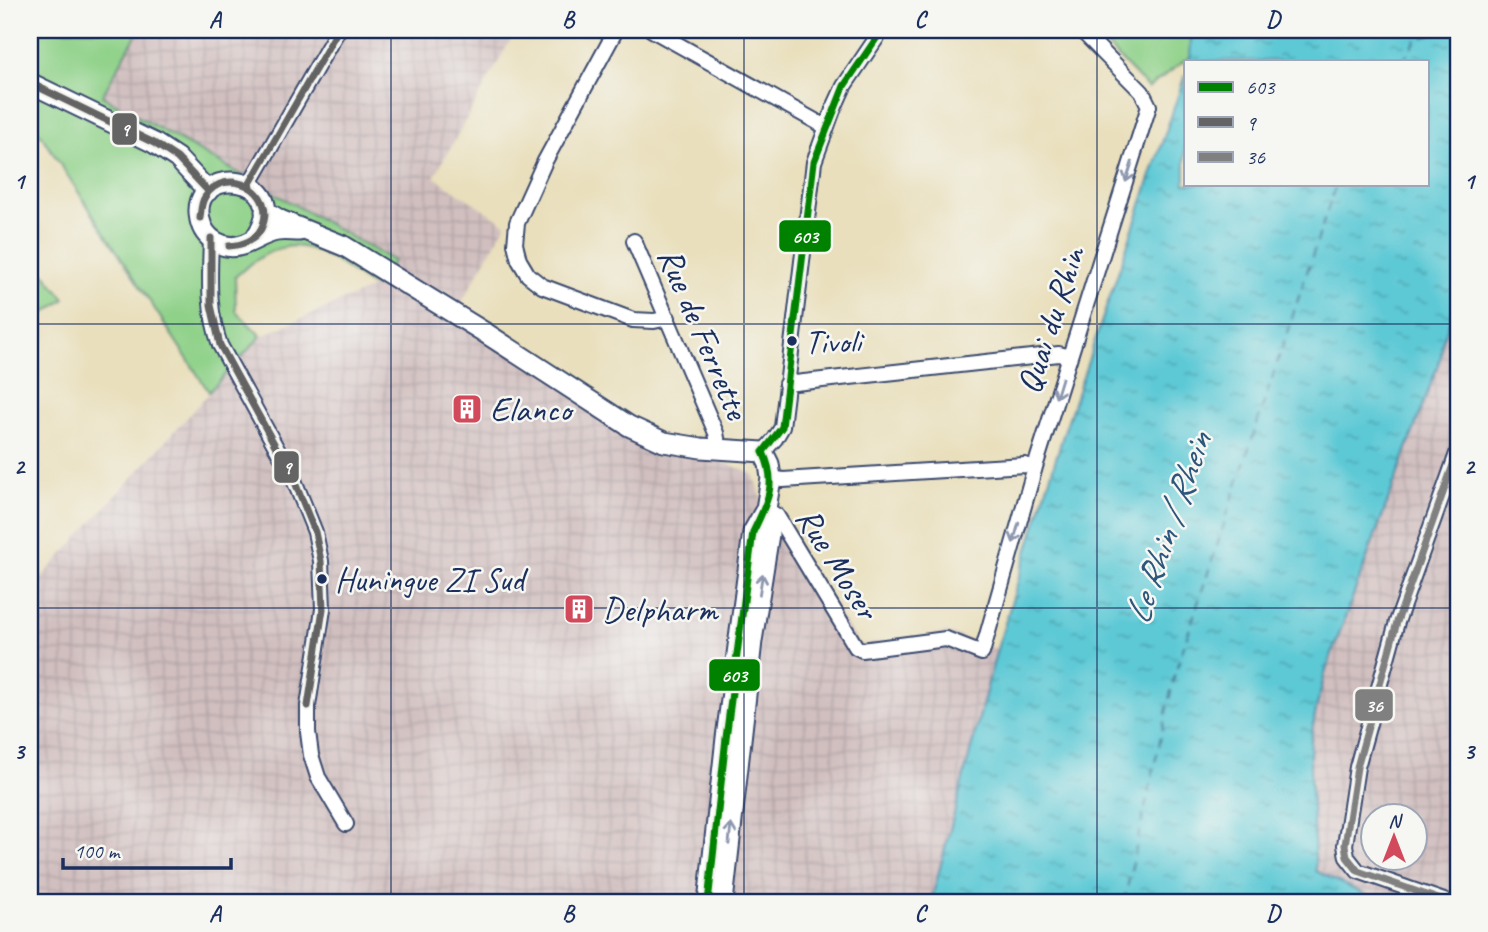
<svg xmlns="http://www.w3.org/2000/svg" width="1488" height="932" font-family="Caveat,sans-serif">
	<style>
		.industrial { fill: url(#industrial-grid); fill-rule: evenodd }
		.green { fill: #8fd189; stroke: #558074; stroke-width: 2 }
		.water { fill: url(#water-ripples); stroke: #3c7c9a; stroke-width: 2 }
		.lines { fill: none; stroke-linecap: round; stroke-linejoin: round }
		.ferry { stroke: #2c567c; stroke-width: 2; stroke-dasharray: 9 7; stroke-linecap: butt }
		.minor-casing { stroke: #3a496c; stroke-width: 18 }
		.major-casing { stroke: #3a496c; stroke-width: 23 }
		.minor { stroke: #fff; stroke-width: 14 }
		.major { stroke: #fff; stroke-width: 19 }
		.bus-1-casing { stroke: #f6f6f2; stroke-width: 12 }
		.bus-2-casing { stroke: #f6f6f2; stroke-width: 12 }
		.bus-3-casing { stroke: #f6f6f2; stroke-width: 12 }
		.bus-1 { stroke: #008200; stroke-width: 7 }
		.bus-2 { stroke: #646464; stroke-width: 7 }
		.bus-3 { stroke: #808080; stroke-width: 7 }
		.oneway { stroke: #8d97ae }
		.grid { fill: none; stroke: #1b2f5e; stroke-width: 2; stroke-opacity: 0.55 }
		.bus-dot { fill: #1b2f5e; stroke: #f6f6f2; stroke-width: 2.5 }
		.labels { text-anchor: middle; stroke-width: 5; stroke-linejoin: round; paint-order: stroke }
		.bus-label { font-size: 33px; fill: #1b2f5e; stroke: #f6f6f2; text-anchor: start }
		.street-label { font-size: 35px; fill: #1b2f5e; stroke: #f6f6f2 }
		.poi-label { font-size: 35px; fill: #1b2f5e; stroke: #f6f6f2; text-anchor: start }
		.water-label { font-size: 37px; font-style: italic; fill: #2c567c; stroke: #f6f6f2 }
		.line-badge { stroke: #f6f6f2; stroke-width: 2.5 }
		.badge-label { font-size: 19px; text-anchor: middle; font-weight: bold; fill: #fff }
		.neatline { fill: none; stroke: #1b2f5e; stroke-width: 2.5 }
		.grid-label { font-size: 23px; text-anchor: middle; font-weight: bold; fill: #1b2f5e }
	</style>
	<defs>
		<pattern id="industrial-grid" width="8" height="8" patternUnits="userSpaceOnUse" patternTransform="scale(1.75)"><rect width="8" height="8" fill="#d1bfbf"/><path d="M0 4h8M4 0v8" fill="none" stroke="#b3a4a7"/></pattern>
		<pattern id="water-ripples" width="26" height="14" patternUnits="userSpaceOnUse" patternTransform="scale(1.75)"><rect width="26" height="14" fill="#5dc9d5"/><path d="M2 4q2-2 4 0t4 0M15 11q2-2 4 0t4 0" fill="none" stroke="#4ca4b0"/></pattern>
	</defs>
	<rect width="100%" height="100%" fill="#f6f6f2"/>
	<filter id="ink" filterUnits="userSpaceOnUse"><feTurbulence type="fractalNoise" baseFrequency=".0143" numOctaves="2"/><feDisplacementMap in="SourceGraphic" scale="14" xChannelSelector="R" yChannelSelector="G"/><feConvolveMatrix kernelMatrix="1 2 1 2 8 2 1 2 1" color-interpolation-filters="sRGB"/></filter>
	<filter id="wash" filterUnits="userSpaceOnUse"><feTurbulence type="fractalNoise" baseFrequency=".00686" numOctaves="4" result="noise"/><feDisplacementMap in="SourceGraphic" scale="28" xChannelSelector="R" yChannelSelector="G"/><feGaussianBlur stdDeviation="1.57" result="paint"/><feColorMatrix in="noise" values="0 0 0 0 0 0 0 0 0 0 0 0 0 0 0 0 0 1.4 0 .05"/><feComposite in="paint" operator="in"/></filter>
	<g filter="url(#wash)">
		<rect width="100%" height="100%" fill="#e9dfbc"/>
		<path class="industrial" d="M139 30H516L434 177 506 224 460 305 630 425 753 474 763 503 860 645 948 633 997 649 931 902H30L31 589 261 336 374 287 394 262 102 96Z
			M1458 299V902H1304L1313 783 1310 761 1315 709 1326 670 1441 356 1442 343ZM1372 816H1414V858H1372Z"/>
		<path class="green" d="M30 30H139L102 96 394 261 374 287C316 249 295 223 235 277L236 311 261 336 209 392 30 118Z
			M1092 30H1191V56L1148 88Z
			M30 256 65 299 30 323Z"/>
		<path class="water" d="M1191 30H1458V299L1442 343 1441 356 1326 670C1318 700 1310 730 1310 761 1311 798 1314 835 1316 871L1380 902H931L997 649 1064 432 1185 75V184H1427V61H1190Z"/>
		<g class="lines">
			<path class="ferry" d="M1403 61 1416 40 1441 30
				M1124 902 1175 673 1336 184"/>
		</g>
	</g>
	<g filter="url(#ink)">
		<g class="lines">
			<g class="minor-casing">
				<path id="minor" d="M616 30 545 161 517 223 515 244 519 260 528 275 542 286 633 320 654 321 668 318
					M652 30 826 127
					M249 185 338 30
					M211 238C210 276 207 309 220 345L294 480 315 532 321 561 323 609 308 706V732L311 755 318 777 346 824
					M634 241 716 433 719 448
					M786 384 1059 354 1069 357
					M763 452 775 439 782 427 814 162 833 110 844 86 882 30
					M771 478 783 480 1025 465 1035 467
					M766 509 777 516 856 647 862 650 946 639 982 653 1035 467 1149 106 1142 92 1081 30
					M1447 902 1358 871 1347 857 1345 845 1357 767 1397 622 1458 451"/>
			</g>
			<g class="major-casing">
				<path id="major" d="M30 83 154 143 177 158 208 191
					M265 211 280 220 344 246 484 332 629 426 664 442 701 448 763 452 769 464 771 478 766 509 769 534 752 641 723 902
					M256 237C298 174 187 161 200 220 204 239 224 251 242 245 254 241 264 233 277 231 284 230 292 231 299 231
					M708 902 726 738 753 532 766 509"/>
			</g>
			<use href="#minor" class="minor"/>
			<use href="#major" class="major"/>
			<g class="bus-1-casing">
				<path id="bus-1" d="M763 452 782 427 814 162 844 86 882 30
					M708 902 726 738 753 532C767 503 778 484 763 452"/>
			</g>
			<g class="bus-2-casing">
				<path id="bus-2" d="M30 83 154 143 177 158 208 191
					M249 185 338 30
					M200 218C201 211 201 202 205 197 224 164 280 190 261 229 255 241 242 245 229 246
					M211 238V305L220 345 294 480 315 532 321 561 323 609 308 706"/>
			</g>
			<g class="bus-3-casing">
				<path id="bus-3" d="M1447 902 1358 871 1347 857 1345 845 1357 767 1397 622 1458 451"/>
			</g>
			<use href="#bus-1" class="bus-1"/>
			<use href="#bus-2" class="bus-2"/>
			<use href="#bus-3" class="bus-3"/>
		</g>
		<defs><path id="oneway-shaft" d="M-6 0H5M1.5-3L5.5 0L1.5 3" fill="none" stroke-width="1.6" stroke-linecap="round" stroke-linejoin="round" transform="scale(1.75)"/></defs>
		<g class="oneway">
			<use href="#oneway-shaft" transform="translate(1129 172) rotate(108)"/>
			<use href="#oneway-shaft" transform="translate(1059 388) rotate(107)"/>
			<use href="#oneway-shaft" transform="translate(1016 533) rotate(106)"/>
			<use href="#oneway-shaft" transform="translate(761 584) rotate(-81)"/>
			<use href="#oneway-shaft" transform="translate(730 834) rotate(-84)"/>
		</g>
	</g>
	<path class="grid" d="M391 30V902M744 30V902M1097 30V902M30 324H1458M30 608H1458"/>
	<defs>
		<g id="building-square" transform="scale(1.575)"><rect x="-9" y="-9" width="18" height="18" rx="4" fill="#d1495b" stroke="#f6f6f2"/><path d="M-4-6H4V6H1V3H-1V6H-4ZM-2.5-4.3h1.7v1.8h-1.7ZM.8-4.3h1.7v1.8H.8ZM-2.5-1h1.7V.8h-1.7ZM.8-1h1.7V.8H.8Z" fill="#fff"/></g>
	</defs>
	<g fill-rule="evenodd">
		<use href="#building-square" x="467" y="409"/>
		<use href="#building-square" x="579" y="609"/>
	</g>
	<g class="bus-dot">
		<circle cx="792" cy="341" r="6"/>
		<circle cx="322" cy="579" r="6"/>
	</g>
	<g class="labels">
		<g class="bus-label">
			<text x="805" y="353">Tivoli</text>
			<text x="335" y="591">Huningue ZI Sud</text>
		</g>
		<g class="street-label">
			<text transform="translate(1050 320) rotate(-72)" y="12">Quai du Rhin</text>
			<text transform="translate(704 333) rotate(67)" y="12">Rue de Ferrette</text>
			<text transform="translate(838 563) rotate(58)" y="12">Rue Moser</text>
		</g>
		<g class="poi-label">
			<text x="490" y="421">Elanco</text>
			<text x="602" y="621">Delpharm</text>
		</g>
		<g class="water-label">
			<text transform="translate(1167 528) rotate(-71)" y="13">Le Rhin / Rhein</text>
		</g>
	</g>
	<g class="line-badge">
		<rect x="111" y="112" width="27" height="34" rx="7" fill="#646464"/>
		<rect x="778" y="219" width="54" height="34" rx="7" fill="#008200"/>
		<rect x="273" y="450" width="27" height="34" rx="7" fill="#646464"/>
		<rect x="708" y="658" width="53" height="34" rx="7" fill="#008200"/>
		<rect x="1354" y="688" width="40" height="34" rx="7" fill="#808080"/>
	</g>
	<g class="badge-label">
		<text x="125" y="136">9</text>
		<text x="805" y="243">603</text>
		<text x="287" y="474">9</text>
		<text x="734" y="682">603</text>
		<text x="1374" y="712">36</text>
	</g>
	<rect width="1488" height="932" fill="none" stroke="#f6f6f2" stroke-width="77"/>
	<rect x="1184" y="60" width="245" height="126" fill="#f6f6f2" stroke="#9ea6b7" stroke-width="2"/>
	<rect x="1198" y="82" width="35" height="10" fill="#008200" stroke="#9ea6b7" stroke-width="2"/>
	<text x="1246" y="94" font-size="21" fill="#1b2f5e">603</text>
	<rect x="1198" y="117" width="35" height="10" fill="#646464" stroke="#9ea6b7" stroke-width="2"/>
	<text x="1246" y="130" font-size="21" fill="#1b2f5e">9</text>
	<rect x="1198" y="152" width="35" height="10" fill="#808080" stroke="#9ea6b7" stroke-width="2"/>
	<text x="1246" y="164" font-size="21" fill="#1b2f5e">36</text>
	<g transform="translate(1394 837)"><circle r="33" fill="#f6f6f2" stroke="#9ea6b7" stroke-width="2"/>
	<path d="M0-5L12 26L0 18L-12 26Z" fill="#d1495b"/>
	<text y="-10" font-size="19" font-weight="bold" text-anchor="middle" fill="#1b2f5e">N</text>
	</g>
	<path d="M63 858v10h168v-10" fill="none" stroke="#1b2f5e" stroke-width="3.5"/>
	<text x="74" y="858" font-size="21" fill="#1b2f5e" stroke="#f6f6f2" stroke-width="5" paint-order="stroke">100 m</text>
	<rect x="38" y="38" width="1412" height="856" class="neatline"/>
	<g class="grid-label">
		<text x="215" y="27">A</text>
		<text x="568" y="27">B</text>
		<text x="920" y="27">C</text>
		<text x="1273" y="27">D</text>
		<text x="19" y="189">1</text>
		<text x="1469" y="189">1</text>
		<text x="19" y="474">2</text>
		<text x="1469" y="474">2</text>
		<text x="19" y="759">3</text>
		<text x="1469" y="759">3</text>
		<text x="215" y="921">A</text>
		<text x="568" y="921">B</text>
		<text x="920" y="921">C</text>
		<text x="1273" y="921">D</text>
	</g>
</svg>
